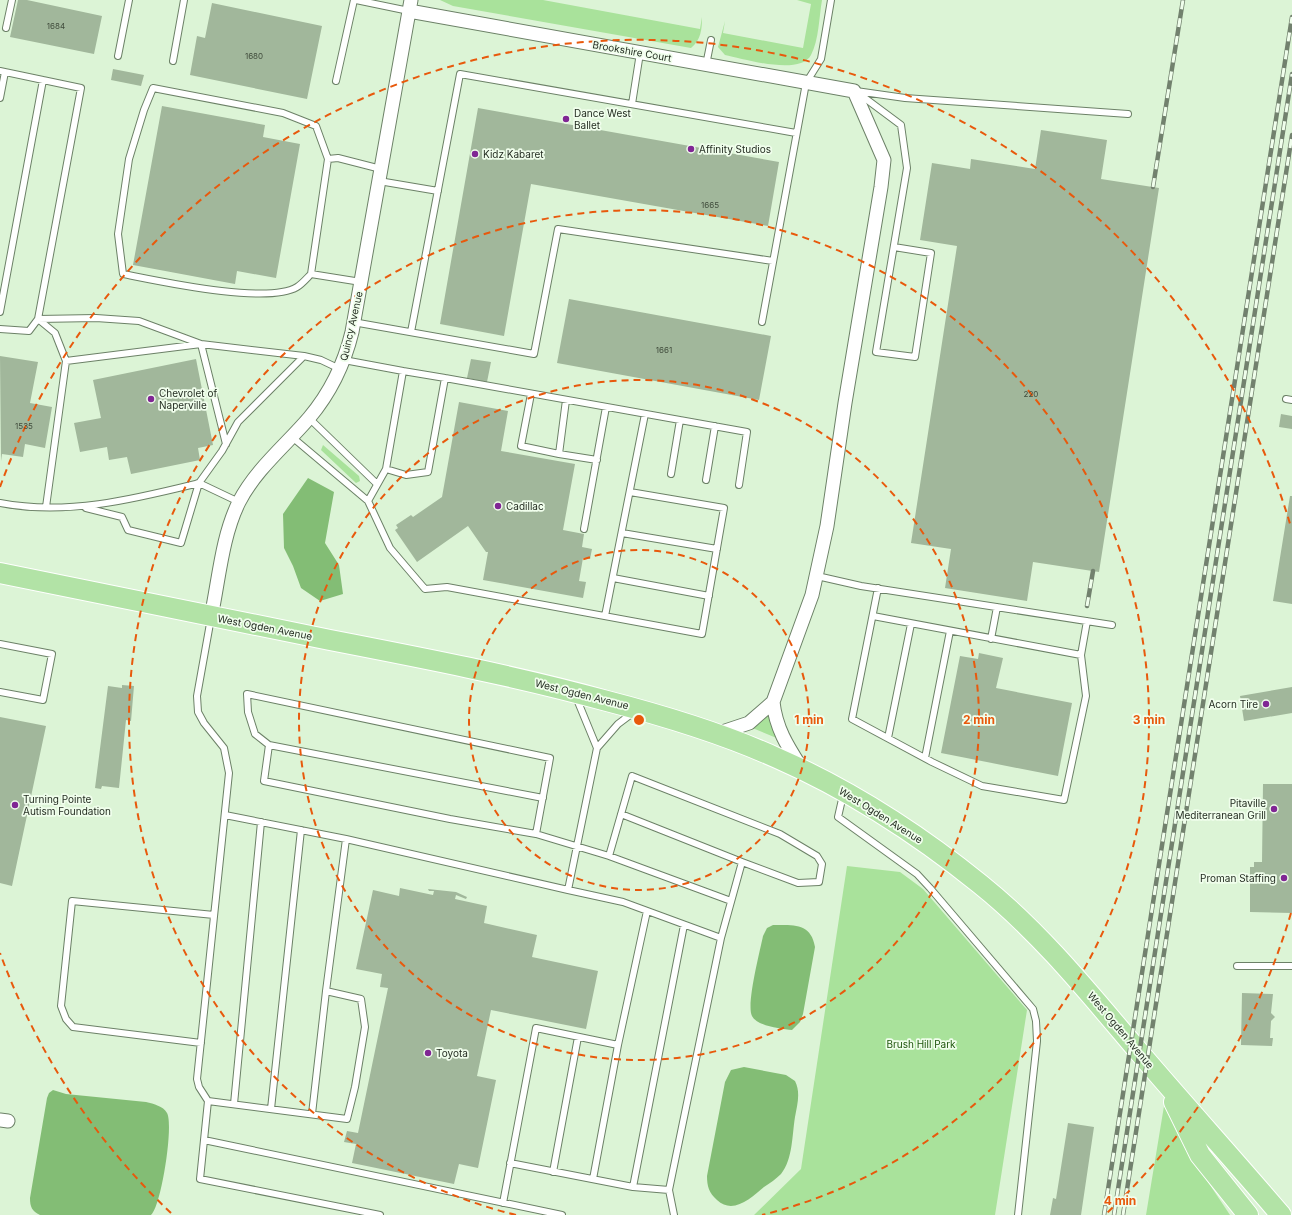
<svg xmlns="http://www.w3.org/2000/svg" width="1292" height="1215" font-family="Inter,sans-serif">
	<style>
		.green { fill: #a9e29b }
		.water { fill: #83bd75 }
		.building { fill: #a1b79b }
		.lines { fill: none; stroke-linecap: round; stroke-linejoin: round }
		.service-casing { stroke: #6c8167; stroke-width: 8 }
		.minor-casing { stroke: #6c8167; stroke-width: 15 }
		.primary-casing { stroke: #fff; stroke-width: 22 }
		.service { stroke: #fff; stroke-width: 6 }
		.minor { stroke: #fff; stroke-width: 13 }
		.primary { stroke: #b2e3a6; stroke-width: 20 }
		.rail-casing { stroke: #72816e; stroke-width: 4.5 }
		.rail { stroke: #f0feec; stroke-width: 3; stroke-dasharray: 9; stroke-linecap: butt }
		.ring { fill: none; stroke: #e8590c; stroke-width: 2; stroke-dasharray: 7 5 }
		.poi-dot { fill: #802694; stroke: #f0feec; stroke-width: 1.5 }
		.labels { text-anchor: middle; stroke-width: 3.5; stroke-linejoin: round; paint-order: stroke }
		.number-label { font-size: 8px; fill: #404c3c }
		.street-label { font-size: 10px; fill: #1f281d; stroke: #f0feec }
		.poi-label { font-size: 10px; fill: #1f281d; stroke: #f0feec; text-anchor: start }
		.park-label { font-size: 10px; fill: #1d550c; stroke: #f0feec }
		.centre { fill: #e8590c; stroke: #f0feec; stroke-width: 2 }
		.ring-label { font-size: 12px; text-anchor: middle; font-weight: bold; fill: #e8590c; stroke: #f0feec; stroke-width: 3.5; stroke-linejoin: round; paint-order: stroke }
	</style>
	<rect width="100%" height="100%" fill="#dcf4d6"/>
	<path class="green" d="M440 0H543L700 29 702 17C702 29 701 40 691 48L453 6Z
		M797 0H822C819 17 819 40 811 55 800 76 744 59 725 55L718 47 725 21 723 33 803 48 811 4Z
		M323 445 359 476 360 481 356 483 321 450Z
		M769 711 779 739 750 727Z
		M847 866 900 872 923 889 1027 1010 995 1215H754L801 1169Z
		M1164 1106 1192 1158 1230 1215H1146Z"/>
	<path class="water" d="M308 478 334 492 325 543 339 565 343 594 320 601 301 588 293 566 284 548 283 514Z
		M773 925C794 925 811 923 815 947L803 1014 800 1022 792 1030C781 1029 757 1026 752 1016 746 1005 760 951 763 936L767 928Z
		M744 1067 786 1075 795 1081C801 1093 797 1105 795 1117 792 1135 793 1159 781 1174 776 1179 770 1183 764 1187 751 1198 733 1215 717 1200 709 1193 707 1186 707 1176L725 1082 731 1070Z
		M53 1090 66 1094 146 1102C154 1104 163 1106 167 1113 174 1125 161 1207 151 1215H40C32 1211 30 1207 30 1198L47 1098 49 1093Z"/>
	<path class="building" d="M18 0H27L102 16 94 54 10 37Z
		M212 3 322 26 307 99 190 75 197 36 205 38Z
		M113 69 144 75 141 86 111 80Z
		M162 106 265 125 263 137 300 144 276 278 237 271 235 284 133 265Z
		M478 108 779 162 768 226 531 184 504 336 440 324Z
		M1041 130 1107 140 1101 179 1159 188 1099 572 1033 562 1027 601 945 588 951 549 911 543 957 246 920 240 932 163 970 169 971 159 1035 169Z
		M569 299 771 336 759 400 557 363Z
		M0 356 38 362 30 403 52 407 45 448 25 444 23 457 2 454 1 461Z
		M196 359 213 445 198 448 200 460 131 474 127 457 109 460 107 447 80 452 74 423 101 418 93 380Z
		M471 359 491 362 487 382 467 378Z
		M459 402 508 411 501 451 575 464 563 530 584 534 582 547 592 549 590 559 583 558 579 581 586 582 583 598 483 580 488 552H486L468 526 417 562 395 530 398 528 396 525 411 515 413 517 442 497Z
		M1281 414 1292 416V429L1279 427Z
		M1290 496H1292V604L1273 601Z
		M979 653 1003 658 996 688 1072 703 1058 776 941 753 960 656 978 659Z
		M122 685 134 686 131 721 126 720 119 788 102 786 101 789 95 788 108 686 122 688Z
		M1292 687V713L1244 721 1240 696Z
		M0 717 46 726 12 886 0 883Z
		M1263 784H1292V913L1250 912V867H1254V862H1262Z
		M400 888 433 895 434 891H429L428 889 456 892 467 897 466 899 456 895 455 899 487 906 484 923 537 935 532 957 598 971 586 1029 491 1010 477 1076 496 1080 478 1168 459 1164 454 1184 352 1163 356 1144 344 1142 347 1131 358 1133 388 988 380 987 382 974 356 969 373 890 399 896Z
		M1242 993 1273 994 1271 1013 1275 1017 1271 1021 1270 1038H1273L1272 1046 1241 1045Z
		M1068 1123 1094 1127 1081 1215H1050L1053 1198 1056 1199Z"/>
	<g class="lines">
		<g class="service-casing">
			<path id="service" d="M356 0 409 11
				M6 28 12 0
				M118 56 129 0
				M173 61 184 0
				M706 65 711 40
				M0 71 81 88 38 319 96 318 139 321 201 344 304 356
				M336 81 354 0
				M856 91 905 98 1128 114
				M858 93 901 125 907 168 876 352 915 357 931 253 894 247
				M0 98 5 72
				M632 104 640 53
				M379 181 438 191
				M311 274C307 278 302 284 297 287 267 305 159 281 123 274L118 234 129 159 144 110 153 88 283 113 316 126 328 159
				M361 282 311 274 328 159 338 158 381 169
				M0 312 43 80
				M353 322 534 354 558 229 773 261
				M762 322 806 83 821 59 831 0
				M0 329 29 331 38 319 55 333 66 361 201 344 226 444
				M411 332 460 74 796 133
				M344 360 403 371 386 469 368 501
				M445 378 747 432 739 485
				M531 394 521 446 559 454
				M1286 399 1292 400
				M566 400 559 454 597 460
				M309 418 377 484
				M292 437 368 501 390 548 425 589 447 587 702 634 724 508 630 492
				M386 469 406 475 428 472 445 378 403 371
				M671 474 680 420
				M706 480 715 426
				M239 502 199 483 222 451 238 422 304 356 321 360 340 369
				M0 503C67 516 134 499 199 483
				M46 507 66 361
				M86 508 122 517 128 530 181 543 199 483
				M584 529 606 407
				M622 533 717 549
				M817 576 861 586 1112 625
				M613 578 709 596
				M878 588 852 719 932 762 982 786 1064 800 1086 696 1081 655
				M605 616 645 414
				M873 616 1081 655 1087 621
				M211 618 197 696 198 712 204 723 224 748 229 773 197 1079 199 1087 208 1101 200 1179 380 1215
				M991 639 997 607
				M0 644 52 654 43 700 0 692
				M576 697 597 748
				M634 712 618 724 597 748 568 890 623 902 721 938 669 1190 674 1215
				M888 738 911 624
				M269 745 543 798
				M925 758 950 631
				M843 795 838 817 917 874 930 888 1033 1009 1036 1021 1037 1041 1018 1215
				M621 814 742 862
				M536 834 450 819 264 781 269 745 255 734 248 712 247 694 550 758 536 834 609 856 632 776 780 834 817 856 822 864 819 882 798 883 742 862 721 938
				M346 839 568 890
				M609 856 731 901
				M1237 966H1292
				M201 1043 73 1027 66 1019 61 1006 72 901 214 915
				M208 1101 347 1119 355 1087 365 1027 361 999 326 991 346 839 225 815
				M234 1104 261 822
				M271 1109 301 830
				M312 1114 326 991
				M204 1140 562 1215
				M510 1163 633 1187
				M553 1172 578 1037
				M593 1179 618 1045
				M669 1190 633 1187 684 925
				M503 1203 536 1028 618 1045 647 911"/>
		</g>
		<g class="minor-casing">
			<path id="minor" d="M409 11 854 91 884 160 881 187 845 403 827 526 812 595 773 702 749 723 716 734
				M211 617C219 579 222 536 239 502 256 469 286 445 309 418 331 392 344 365 352 332L411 0
				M773 702C776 729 788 747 802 769
				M0 1120 8 1121"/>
		</g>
		<g class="primary-casing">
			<path id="primary" d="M0 573C110 595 220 618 330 640 423 658 516 676 607 701 665 716 722 733 777 758 850 790 918 834 980 884 1040 932 1089 993 1139 1052 1186 1107 1234 1160 1281 1215
				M1174 1102 1200 1155 1248 1215"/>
		</g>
		<use href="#service" class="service"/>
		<use href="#minor" class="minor"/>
		<use href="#primary" class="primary"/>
		<g class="rail-casing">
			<path id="rail" d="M1153 187 1183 0
				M1087 606 1093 571
				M1104 1215 1292 17
				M1114 1215 1292 74
				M1123 1215 1292 135"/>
		</g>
		<use href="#rail" class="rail"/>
	</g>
	<g class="ring">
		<circle cx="639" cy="720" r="170"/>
		<circle cx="639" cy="720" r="340"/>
		<path d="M516 1215A510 510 0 1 1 762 1215"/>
		<path d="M1291 913A680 680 0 0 1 1107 1213M171 1213A680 680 0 0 1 0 953M0 487A680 680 0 0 1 1291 527"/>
	</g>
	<g class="poi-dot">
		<circle cx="566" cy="119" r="4"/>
		<circle cx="691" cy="149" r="4"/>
		<circle cx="475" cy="154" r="4"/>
		<circle cx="151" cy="399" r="4"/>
		<circle cx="498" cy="506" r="4"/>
		<circle cx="1266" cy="704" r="4"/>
		<circle cx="15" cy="805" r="4"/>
		<circle cx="1274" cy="809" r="4"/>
		<circle cx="1284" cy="878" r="4"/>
		<circle cx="428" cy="1053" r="4"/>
	</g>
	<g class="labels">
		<g class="number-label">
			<text x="56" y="29">1684</text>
			<text x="254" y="59">1680</text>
			<text x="710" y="208">1665</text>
			<text x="664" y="353">1661</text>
			<text x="1031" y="397">220</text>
			<text x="24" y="429">1535</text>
		</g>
		<g class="street-label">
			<text transform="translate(632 51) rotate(10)" y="4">Brookshire Court</text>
			<text transform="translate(351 326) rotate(-77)" y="4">Quincy Avenue</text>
			<text transform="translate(265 627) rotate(11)" y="4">West Ogden Avenue</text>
			<text transform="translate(582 694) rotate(14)" y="4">West Ogden Avenue</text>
			<text transform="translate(881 815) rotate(32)" y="4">West Ogden Avenue</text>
			<text transform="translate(1121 1030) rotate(50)" y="4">West Ogden Avenue</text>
		</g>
		<g class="poi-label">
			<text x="574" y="117">Dance West<tspan x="574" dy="12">Ballet</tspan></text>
			<text x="699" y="153">Affinity Studios</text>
			<text x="483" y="158">Kidz Kabaret</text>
			<text x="159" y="397">Chevrolet of<tspan x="159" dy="12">Naperville</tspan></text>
			<text x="506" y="510">Cadillac</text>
			<text x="1258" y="708" text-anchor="end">Acorn Tire</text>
			<text x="23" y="803">Turning Pointe<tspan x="23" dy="12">Autism Foundation</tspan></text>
			<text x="1266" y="807" text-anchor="end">Pitaville<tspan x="1266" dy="12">Mediterranean Grill</tspan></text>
			<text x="1276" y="882" text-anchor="end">Proman Staffing</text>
			<text x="436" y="1057">Toyota</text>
		</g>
		<g class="park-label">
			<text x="921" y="1048">Brush Hill Park</text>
		</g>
	</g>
	<circle cx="639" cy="720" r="6" class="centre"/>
	<g class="ring-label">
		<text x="809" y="724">1 min</text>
		<text x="979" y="724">2 min</text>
		<text x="1149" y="724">3 min</text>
		<text x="1120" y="1205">4 min</text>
	</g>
</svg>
